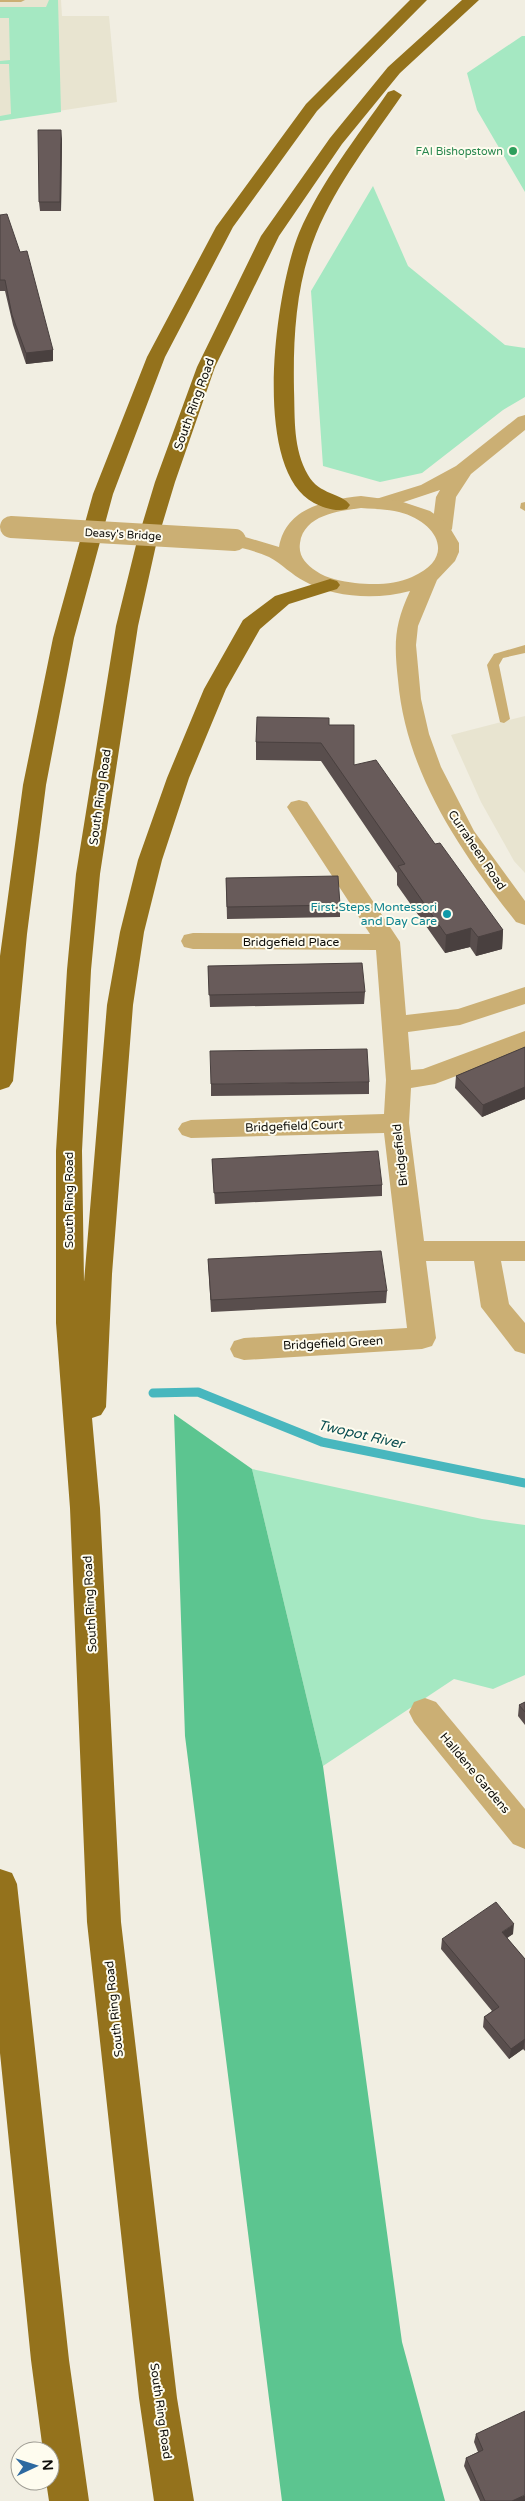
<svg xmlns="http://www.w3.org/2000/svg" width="525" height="2501" font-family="'Varela Round',sans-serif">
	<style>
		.built { fill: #e8e4d0 }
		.green { fill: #a5e8c2 }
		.forest { fill: #5cc590 }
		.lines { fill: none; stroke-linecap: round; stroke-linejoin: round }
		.stream { stroke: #48b7be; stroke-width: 9 }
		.service { fill: #cbaf74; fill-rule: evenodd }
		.minor { fill: #cbaf74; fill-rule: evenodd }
		.tertiary { fill: #cbaf74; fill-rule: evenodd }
		.trunk { fill: #94721c; fill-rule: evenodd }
		.tertiary-bridge { stroke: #cbaf74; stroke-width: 22 }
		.wall { fill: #594e4d }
		.shaded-wall { fill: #49403f }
		.building { fill: #685b5a; stroke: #49403f }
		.leisure-dot { fill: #2e9e5b; stroke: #fefcef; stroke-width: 2 }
		.culture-dot { fill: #0f9aa8; stroke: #fefcef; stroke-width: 2 }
		.labels { text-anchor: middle; stroke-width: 4; stroke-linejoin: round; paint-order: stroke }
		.far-leisure-label { font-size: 11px; fill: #27864d; stroke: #fefcef; text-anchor: end }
		.far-street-label { font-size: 11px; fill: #0d0c08; stroke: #fefcef }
		.street-label { font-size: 12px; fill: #0d0c08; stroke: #fefcef }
		.culture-label { font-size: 12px; fill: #0d838f; stroke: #fefcef; text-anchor: end }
		.water-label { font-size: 14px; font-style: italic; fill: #0b4f52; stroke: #fefcef }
	</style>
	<rect width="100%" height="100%" fill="#f1eee2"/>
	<path class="built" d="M0 0H61L62 16H109L117 102 0 120Z
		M525 716V873L514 861 481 802 451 735Z"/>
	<path class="green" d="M49 0H58L61 112 0 121V116L11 114 9 64H0V61L10 60 9 18H0V7H46Z
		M522 36H525V192L477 110 467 73Z
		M373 186 408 266 505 345 525 348V397L503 410 422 473 380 482 323 466 311 291Z
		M252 1469 482 1519 525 1525V1675L493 1689 454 1679 323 1766Z"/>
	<path class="forest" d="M174 1414 252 1469 323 1766 402 2342 445 2501H282L185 1736Z"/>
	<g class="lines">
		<path class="stream" d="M153 1393 198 1392 322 1442 525 1483"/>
		<path class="service" d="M0 0H25L21 2H0Z
			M525 502V511L520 508 521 503Z
			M525 645V653L503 658 499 665 510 719 504 723 500 722 487 665 494 654Z"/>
		<path class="minor" d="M525 415V430L471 474 456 497 452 529 449 533 442 535 435 533 432 529 436 497 440 490 383 509 376 507 373 503 376 499 421 485 456 466 518 417Z
			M299 800 307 802 400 942 406 1015 458 1009 525 987V1004L460 1025 408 1032 411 1070 423 1069 525 1031V1050L435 1084 411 1088 409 1123 424 1241H525V1261H501L509 1304 525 1323V1354L515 1351 481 1307 474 1261H426L436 1338 432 1346 422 1349 244 1360 234 1357 230 1349 234 1341 244 1338 407 1328 384 1133 191 1138 182 1135 178 1129 182 1123 191 1120 384 1114 386 1080 376 950 193 949 184 947 181 941 184 935 193 933 370 934 287 807 291 802Z
			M425 1698 436 1702 525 1809V1849L513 1844 414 1722 409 1712 414 1702Z"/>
		<path class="tertiary" d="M361 496 400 501 430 511 447 523 459 543V552L455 561 437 580 418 626 416 645 421 699 429 734 441 767 474 831 525 901V925L516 922C460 851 406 773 398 680 394 644 394 625 410 591 377 600 334 598 304 581 292 575 282 564 269 557 256 551 241 548 228 544L225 540 228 536 235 534 279 547C286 507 327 500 361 496ZM361 508C373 509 387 509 399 512 438 522 457 558 412 577 395 585 373 585 355 583 342 581 327 579 316 571 306 564 298 556 300 543 304 515 338 511 361 508Z"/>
		<path class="trunk" d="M410 0H427L317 111 233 227 165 357 113 494 74 638 46 785 27 934 13 1081 9 1087 0 1090V956L23 785 53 638 93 494 147 357 216 227 306 104Z
			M462 0H479L400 73 342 144 279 236 215 367 175 482 156 545 138 626 100 874 91 970 82 1151 84 1282 107 1005 120 932 138 860 167 778 204 689 243 620 275 596 330 579 337 581 340 585 337 589 289 604 260 629 226 689 189 778 162 860 144 932 133 1005 112 1274 106 1407 101 1415 92 1418 100 1508 121 1922 177 2398 194 2501H154L139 2398 87 1922 70 1508 56 1323V1151L67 970 76 874 116 626 136 545 155 482 197 367 261 236 330 138 388 67Z
			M394 90 402 95C372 139 337 183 316 234 296 283 293 337 294 390 295 419 293 449 308 475 319 495 342 493 350 505L347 509C336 512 324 508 314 503 250 469 276 289 299 233 321 182 357 137 388 92Z
			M0 1869 12 1873 17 1884 69 2360 89 2501H49L46 2481H50V2451H43L31 2360 0 2053Z"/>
		<path class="tertiary-bridge" d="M11 527 235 540"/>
	</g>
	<path class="wall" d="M62 139 61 211H40L39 202Z
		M0 215 53 350V361L26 364 13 325 5 291H0Z
		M329 725 354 765 435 844 503 930 502 949 476 956 470 947 445 953 397 885V873L321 761 256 760V742Z
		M226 878 340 905V917L227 919Z
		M208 966 365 992 364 1004 210 1007Z
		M525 1047V1099L482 1117 455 1088 456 1076Z
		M369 1082V1094L211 1096V1084Z
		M212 1159 382 1185V1196L215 1204Z
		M208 1259 387 1291 386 1303 211 1312Z
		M525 1702V1725L518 1716 519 1705Z
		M513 1934 507 1938 525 1959V2051L523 2049 509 2059 483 2027 484 2017 492 2011 441 1949 442 1939Z
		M476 2434 525 2501H480L464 2466 466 2458 478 2452 474 2442Z"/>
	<path class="shaded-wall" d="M61 130 62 139 61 211 60 202Z
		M53 350V361L26 364V353Z
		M471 928 470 947 445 953 446 935Z
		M503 930 502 949 476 956 478 937Z
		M525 1087V1099L482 1117 483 1105Z
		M514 1924 513 1934 501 1942 502 1932Z
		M525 2039 523 2049 509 2059 511 2049Z
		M525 2495V2501H512Z"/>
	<path class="building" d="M38 130H61L60 202H39Z
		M7 214 20 252 27 251 53 350 26 353 12 315 5 280H0V215Z
		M257 717 329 718V725H354V765L376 760 435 844 440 843 503 930 478 937 471 928 446 935 398 866 405 864 321 743 256 742Z
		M338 876 340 905 227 907 226 878Z
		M362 963 365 992 209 995 208 966Z
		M525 1047V1087L483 1105 456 1076Z
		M367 1049 369 1082 211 1084 210 1051Z
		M378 1151 382 1185 214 1193 212 1159Z
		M381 1251 387 1291 211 1300 208 1259Z
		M525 1702V1712L519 1705Z
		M496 1902 514 1924 502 1932 525 1959V2039L511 2049 484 2017 499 2007 442 1939Z
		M525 2411V2495L512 2501H485L466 2458 483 2450 476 2434Z"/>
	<circle class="leisure-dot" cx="513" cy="151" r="5"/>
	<circle class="culture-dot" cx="447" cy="914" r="5"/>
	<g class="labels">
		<g class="far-leisure-label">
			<text x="503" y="155">FAI Bishopstown</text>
		</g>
		<g class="far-street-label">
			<text transform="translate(123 534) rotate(3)" y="4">Deasy's Bridge</text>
		</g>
		<g class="street-label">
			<text transform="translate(194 404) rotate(-70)" y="4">South Ring Road</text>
			<text transform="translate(100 797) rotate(-82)" y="4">South Ring Road</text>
			<text transform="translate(477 850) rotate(56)" y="4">Curraheen Road</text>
			<text x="291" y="946">Bridgefield Place</text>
			<text transform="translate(294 1126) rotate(-2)" y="4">Bridgefield Court</text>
			<text transform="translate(400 1155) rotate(-96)" y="4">Bridgefield</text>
			<text transform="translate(69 1200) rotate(-90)" y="4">South Ring Road</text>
			<text transform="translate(333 1343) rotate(-3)" y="4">Bridgefield Green</text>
			<text transform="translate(90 1604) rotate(-93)" y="4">South Ring Road</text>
			<text transform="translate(475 1773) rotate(50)" y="4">Halldene Gardens</text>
			<text transform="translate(114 2009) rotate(-96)" y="4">South Ring Road</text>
			<text transform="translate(161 2411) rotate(82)" y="4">South Ring Road</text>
		</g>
		<g class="culture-label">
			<text x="437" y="911">First Steps Montessori<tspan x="437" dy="14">and Day Care</tspan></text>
		</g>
		<g class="water-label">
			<text transform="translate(361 1434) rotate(13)" y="5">Twopot River</text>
		</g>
	</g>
	<g transform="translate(35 2466) rotate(86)"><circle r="24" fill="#fefcef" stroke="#9e9c93"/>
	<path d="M0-4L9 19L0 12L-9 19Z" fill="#2d69a0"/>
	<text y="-8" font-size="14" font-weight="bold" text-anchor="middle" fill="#0d0c08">N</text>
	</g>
</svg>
